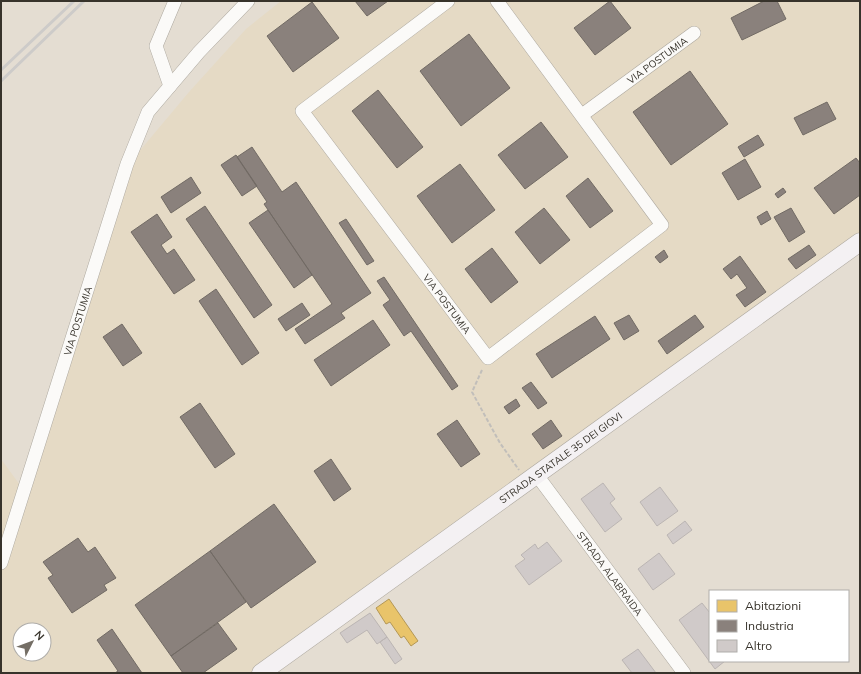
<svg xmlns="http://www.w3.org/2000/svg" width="861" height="674" font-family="Mulish,sans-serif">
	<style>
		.built { fill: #e5dac5; fill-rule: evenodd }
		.homes { fill: #e9c46a; stroke: #b49857 }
		.industry { fill: #8a817c; stroke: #716a64 }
		.building { fill: #d0cac9; stroke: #bbb5b3 }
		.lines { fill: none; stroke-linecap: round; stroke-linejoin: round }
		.street-casing { stroke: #ada89f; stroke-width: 14 }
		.secondary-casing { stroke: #ada89f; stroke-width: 19 }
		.path { stroke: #c1beba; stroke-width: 2; stroke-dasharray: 4 2; stroke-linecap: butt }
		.street { stroke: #fbfaf8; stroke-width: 13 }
		.secondary { stroke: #f4f1f3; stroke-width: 18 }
		.rail { stroke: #cdcbc9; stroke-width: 3 }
		.labels { text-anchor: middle; stroke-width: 4; stroke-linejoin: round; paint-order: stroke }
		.street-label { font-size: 10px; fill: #37332b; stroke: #fff }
	</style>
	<rect width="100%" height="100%" fill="#e4ddd2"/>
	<path class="built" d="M281 1H860V234L250 673H1V459L28 496 137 154 189 92 246 29ZM20 630H44V654H20Z"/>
	<path class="homes" d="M389 599 418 641 411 646 404 636 401 638 390 622 386 624 376 608Z"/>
	<path class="industry" d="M355 1H388L367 16Z
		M610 1 631 28 595 55 574 28Z
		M764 1H777L786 19 742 40 731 18Z
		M312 2 339 38 293 72 267 36Z
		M469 34 510 88 461 126 420 71Z
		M690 71 728 124 671 165 633 112Z
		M378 90 423 147 397 168 352 111Z
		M827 102 836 119 803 135 794 118Z
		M541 122 568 157 525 189 498 155Z
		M758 135 764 145 744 157 738 147Z
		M252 147 282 192 296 182 371 293 341 313 345 318 305 344 295 329 332 304 264 204 267 202 237 157Z
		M236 155 257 186 242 196 221 165Z
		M856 158 860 163V195L834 214 814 188Z
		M745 159 761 187 738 200 722 173Z
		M460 164 495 210 452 243 417 196Z
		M191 177 201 193 171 213 161 197Z
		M588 178 613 211 590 228 566 196Z
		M783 188 786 192 778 198 775 194Z
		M205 206 272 305 254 318 186 219Z
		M544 208 570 240 540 264 515 232Z
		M791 208 805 232 789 242 774 217Z
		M268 210 312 275 294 288 249 223Z
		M767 211 771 219 761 225 757 217Z
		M157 214 172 237 161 245 167 254 174 249 195 280 174 294 131 232Z
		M346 219 374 261 367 265 339 223Z
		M809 245 816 255 796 269 788 259Z
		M492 248 518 282 491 303 465 269Z
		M664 250 668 257 660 263 655 257Z
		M740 256 766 292 745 307 736 295 747 288 737 274 731 279 723 269Z
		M384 277 458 386 452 390 411 331 404 336 383 305 390 300 377 281Z
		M216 289 259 353 242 365 199 301Z
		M302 303 310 315 286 331 278 319Z
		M629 315 639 331 624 340 614 323Z
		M695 315 704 327 667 354 658 341Z
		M595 316 610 339 552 378 536 354Z
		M373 320 390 345 331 386 314 360Z
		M122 324 142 353 123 366 103 337Z
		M531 382 547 403 538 409 522 388Z
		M516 399 520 406 509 414 504 407Z
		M200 403 235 454 215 468 180 417Z
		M457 420 480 454 461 467 437 434Z
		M551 420 562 436 543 449 532 434Z
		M331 459 351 489 334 501 314 471Z
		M274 504 316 562 251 608 210 551Z
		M78 538 88 552 95 547 116 578 104 585 107 590 72 613 48 578 53 575 43 562Z
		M210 551 246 602 171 656 135 605Z
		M218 623 237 649 203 673H183L171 656Z
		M112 629 142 673H115L118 671 97 640Z"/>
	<path class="building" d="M603 483 615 499 610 503 622 519 605 532 581 499Z
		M660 487 678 511 657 526 640 502Z
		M685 521 692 530 673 544 667 535Z
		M547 542 562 561 529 585 515 566 525 559 521 555 535 544 538 549Z
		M659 553 675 574 653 590 638 569Z
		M702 603 710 613V661H725L715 669 679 620Z
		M370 613 387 637 377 644 367 630 347 643 340 633Z
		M387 637 402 659 395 664 380 642Z
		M638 649 656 673H632L622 660Z"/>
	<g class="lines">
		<g class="street-casing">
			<g id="street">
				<path id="s1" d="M448 1 302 111 488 358 662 225 497 1"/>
				<path d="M170 86 156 46 175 1"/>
				<path id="s2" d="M582 115 694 33"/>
				<path id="s3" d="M536 474 684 673"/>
				<path id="s4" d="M1 563 127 164 148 112 199 52 248 1"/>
			</g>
		</g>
		<g class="secondary-casing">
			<g id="secondary">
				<path id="s5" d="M261 673 860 242"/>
			</g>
		</g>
		<path class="path" d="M482 370 472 392 500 443 519 470"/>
		<use href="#street" class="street"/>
		<use href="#secondary" class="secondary"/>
		<path class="rail" d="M1 70 74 1
			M1 81 84 1"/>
	</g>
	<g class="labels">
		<g class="street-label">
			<text dy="4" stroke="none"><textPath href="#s2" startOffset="93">VIA POSTUMIA</textPath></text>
			<text dy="4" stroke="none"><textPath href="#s1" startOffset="424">VIA POSTUMIA</textPath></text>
			<text dy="4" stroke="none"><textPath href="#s4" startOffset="254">VIA POSTUMIA</textPath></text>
			<text dy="4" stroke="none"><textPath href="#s5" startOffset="369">STRADA STATALE 35 DEI GIOVI</textPath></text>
			<text dy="4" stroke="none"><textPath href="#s3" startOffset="124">STRADA ALABRAIDA</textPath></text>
		</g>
	</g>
	<rect width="861" height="674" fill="none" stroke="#37332b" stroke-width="4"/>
	<rect x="709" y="590" width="140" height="72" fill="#ffffff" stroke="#afadaa"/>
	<rect x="717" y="600" width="20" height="12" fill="#e9c46a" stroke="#afadaa"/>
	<text x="745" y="610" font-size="12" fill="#37332b">Abitazioni</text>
	<rect x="717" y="620" width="20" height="12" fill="#8a817c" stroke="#afadaa"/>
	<text x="745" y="630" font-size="12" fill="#37332b">Industria</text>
	<rect x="717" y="640" width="20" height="12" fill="#d0cac9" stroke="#afadaa"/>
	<text x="745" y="650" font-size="12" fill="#37332b">Altro</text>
	<g transform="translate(32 642) rotate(48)"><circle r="19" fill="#ffffff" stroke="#afadaa"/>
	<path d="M0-3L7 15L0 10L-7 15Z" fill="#746e65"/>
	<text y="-6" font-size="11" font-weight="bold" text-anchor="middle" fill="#37332b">N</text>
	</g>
</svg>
